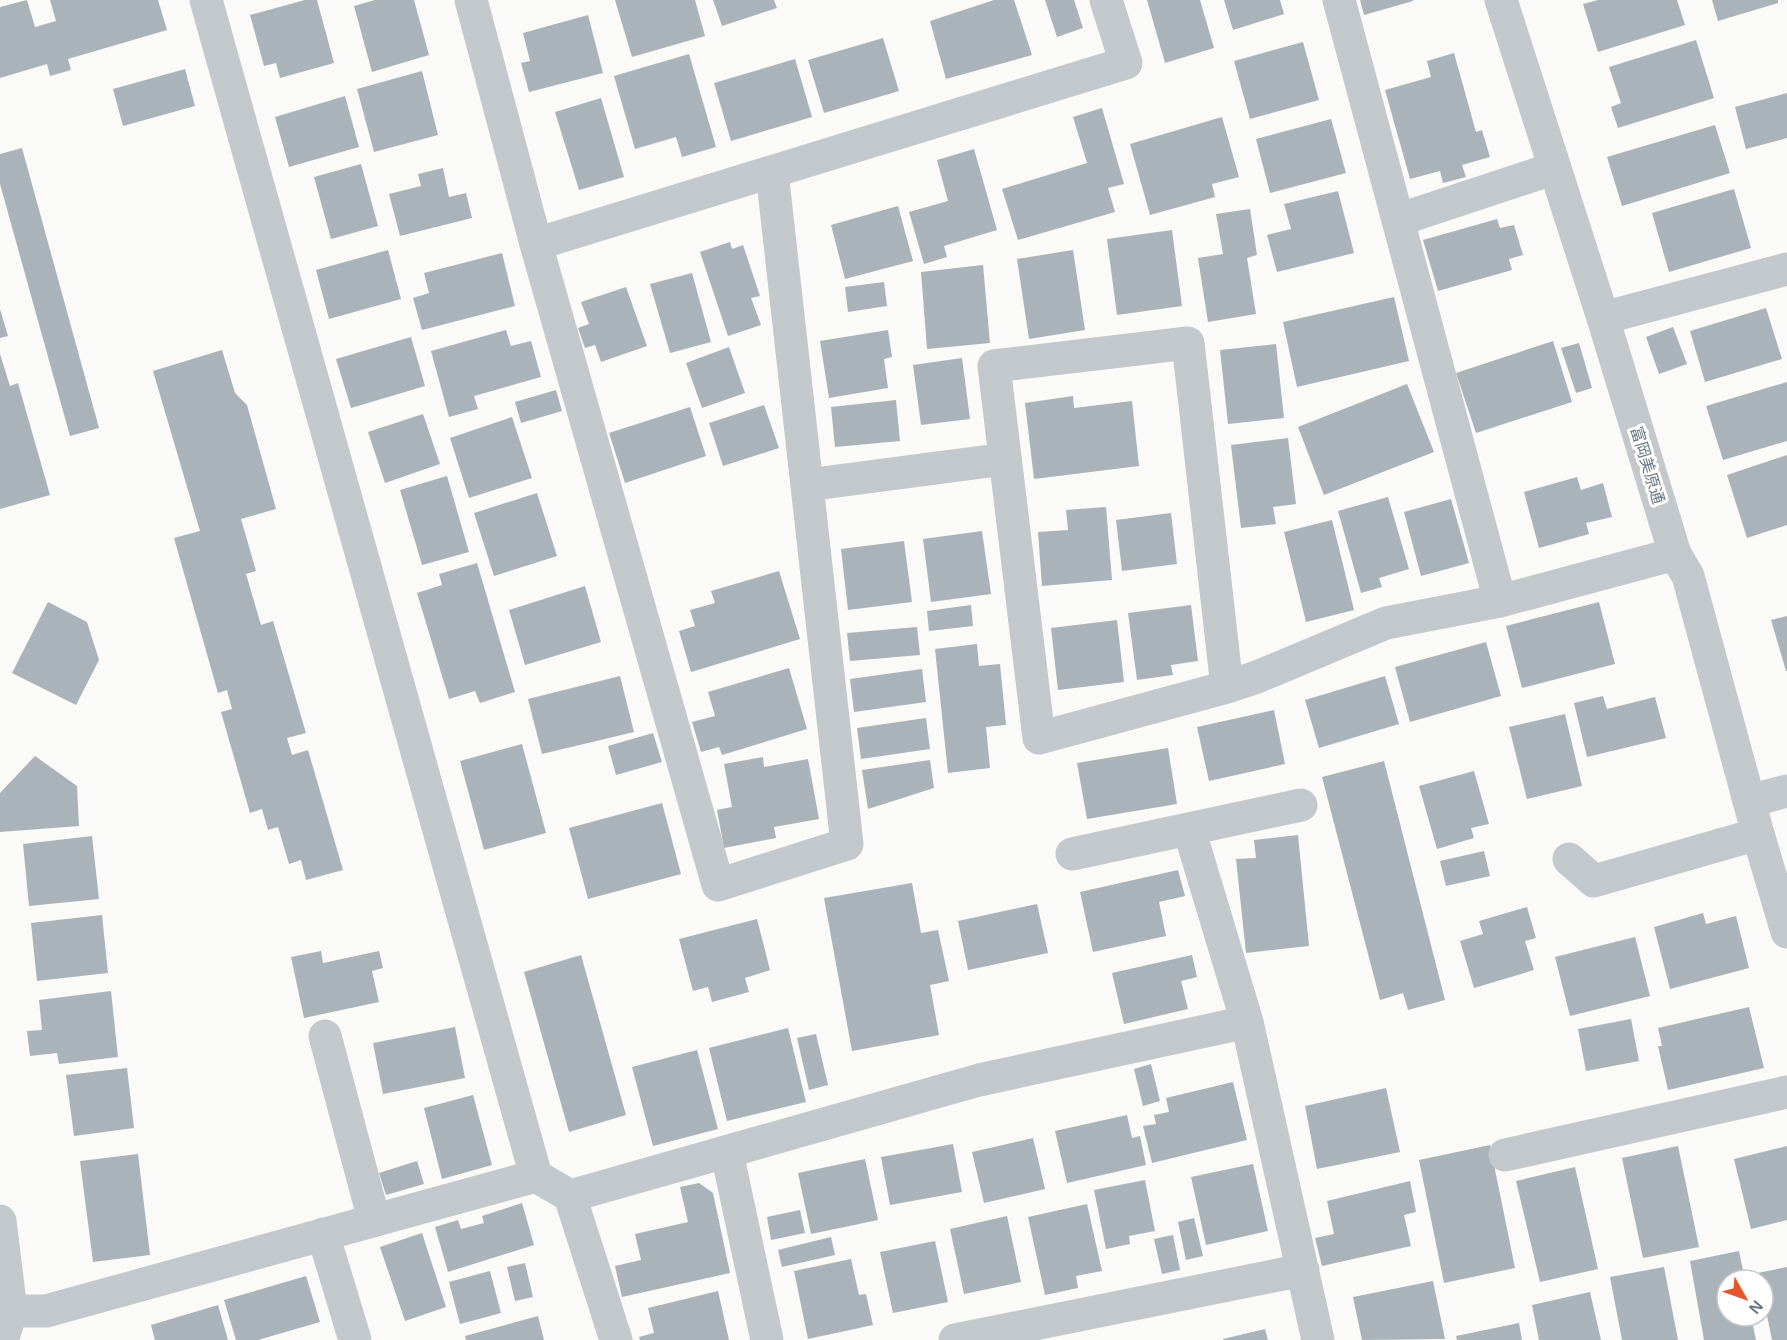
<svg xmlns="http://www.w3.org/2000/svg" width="1787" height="1340" font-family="Arial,'Noto Sans JP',sans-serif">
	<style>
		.building { fill: #aab3b9 }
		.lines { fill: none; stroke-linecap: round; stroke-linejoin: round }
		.minor { stroke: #c3c8cc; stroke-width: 33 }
		.tertiary { stroke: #c3c8cc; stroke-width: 33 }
		.labels { text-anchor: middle; stroke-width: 6; stroke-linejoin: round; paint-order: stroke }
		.street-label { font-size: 16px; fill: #657683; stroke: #fff }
	</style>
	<rect width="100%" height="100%" fill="#fafaf8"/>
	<path class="building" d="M27 0 35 27 56 21 50 0H158L167 30 68 59 71 70 50 76 47 64 0 78V7Z
		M305 0H317L334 63 280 78 276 63 264 66 250 15Z
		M375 0H414L429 55 372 72 354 6Z
		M615 0H695L705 36 632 57Z
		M713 0H774L777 8 722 26Z
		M994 0H1014L1032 55 946 79 930 21Z
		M1045 0H1074L1083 28 1057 37Z
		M1147 0H1200L1214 48 1165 63Z
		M1224 0H1280L1284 14 1233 30Z
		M1360 0H1413V1L1364 15Z
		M1598 0H1677L1685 25 1598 52 1583 4Z
		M1712 0H1778V3L1718 21Z
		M588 15 603 73 529 92 521 63 530 61 523 33Z
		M883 38 899 91 824 113 808 60Z
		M1696 40 1714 98 1618 128 1611 107 1621 103 1609 67Z
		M1303 42 1319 100 1250 119 1234 61Z
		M1454 53 1476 132 1482 130 1490 157 1462 165 1466 177 1443 183 1440 171 1410 179 1385 90 1431 77 1427 61Z
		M689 54 716 147 682 157 676 137 635 149 614 76Z
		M795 59 812 117 731 141 714 83Z
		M185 69 195 106 123 126 113 89Z
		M422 71 438 135 374 152 357 89Z
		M1787 93V138L1746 149 1735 107Z
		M345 96 359 147 289 167 275 117Z
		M601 98 624 177 579 190 555 112Z
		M1102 108 1124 184 1108 188 1115 212 1018 240 1002 189 1087 163 1073 117Z
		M1222 117 1239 177 1212 184 1215 197 1150 215 1130 144Z
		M1331 119 1346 173 1270 193 1256 139Z
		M1715 125 1730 173 1622 206 1607 157Z
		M22 148 99 428 70 436 0 184V154Z
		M974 149 997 230 944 246 947 257 924 264 909 212 948 201 937 160Z
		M361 164 378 226 331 239 314 177Z
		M443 168 449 197 466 193 472 218 400 236 389 194 421 186 418 174Z
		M1734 189 1751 248 1669 272 1652 213Z
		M1338 191 1354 253 1277 272 1267 235 1291 229 1284 204Z
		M898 206 913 261 845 279 831 225Z
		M1250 209 1257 255 1247 258 1256 314 1208 322 1198 258 1223 254 1216 214Z
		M1497 219 1500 228 1514 225 1523 255 1509 259 1512 270 1438 291 1423 240Z
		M1172 230 1182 306 1117 315 1107 239Z
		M730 242 732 249 743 245 760 296 751 298 761 325 728 336 700 252Z
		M388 250 401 299 329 319 316 270Z
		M1073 250 1085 330 1029 339 1017 259Z
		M502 253 515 306 422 330 413 298 429 293 424 273Z
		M983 265 990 343 927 349 921 272Z
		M692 273 711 342 670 353 650 284Z
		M884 282 887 306 848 312 845 287Z
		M626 287 647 346 601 362 595 345 585 348 578 328 589 324 581 302Z
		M1394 297 1409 361 1297 387 1283 322Z
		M1766 308 1782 359 1705 382 1690 331Z
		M0 309 8 336 0 338Z
		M1673 327 1687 364 1659 374 1646 337Z
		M506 330 511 346 531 341 541 377 474 396 478 409 449 417 431 351Z
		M888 330 892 357 884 359 888 388 829 398 820 341Z
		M411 337 425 386 351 408 336 359Z
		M1553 341 1572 402 1476 433 1456 373Z
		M1579 343 1592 388 1576 393 1561 348Z
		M1276 344 1284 418 1228 424 1220 350Z
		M729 347 745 393 702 408 686 363Z
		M222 350 235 393 247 405 276 509 241 519 256 571 246 574 261 625 273 621 306 733 287 738 292 755 308 750 343 870 306 880 301 860 289 864 278 827 268 830 262 809 250 813 221 712 232 709 227 690 218 693 174 538 200 531 153 371Z
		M0 354 10 386 18 383 50 495 0 509Z
		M962 358 970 419 921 425 913 365Z
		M1787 382V441L1723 460 1706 406Z
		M1407 384 1434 452 1324 495 1298 427Z
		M556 390 562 411 521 423 515 402Z
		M1073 396 1074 408 1132 401 1139 466 1034 479 1025 403Z
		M896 400 900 441 835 447 831 407Z
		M764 405 779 448 723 466 709 423Z
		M690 407 706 456 625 483 609 433Z
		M423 414 440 464 385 483 368 432Z
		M512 417 532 478 469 498 450 438Z
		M1288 438 1296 504 1273 507 1276 524 1241 528 1231 445Z
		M1787 455V525L1747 538 1727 475Z
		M447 476 469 552 422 565 400 490Z
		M1577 477 1581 490 1603 483 1612 517 1586 523 1589 534 1539 548 1524 492Z
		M537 493 557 556 494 576 474 513Z
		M1388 497 1409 569 1379 578 1382 587 1361 593 1338 511Z
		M1451 499 1469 563 1421 576 1404 512Z
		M1106 507 1112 580 1042 586 1038 532 1068 530 1066 510Z
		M1171 513 1177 564 1122 571 1116 520Z
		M1332 520 1354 610 1306 622 1284 532Z
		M982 531 991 594 931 602 923 539Z
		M904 541 912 602 848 610 841 549Z
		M477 563 515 692 480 703 475 691 449 699 417 593 442 585 439 574Z
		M779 571 800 639 691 672 679 631 695 626 690 610 715 603 711 591Z
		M585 586 601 642 525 665 509 610Z
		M48 602 87 622 99 660 76 705 12 673Z
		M1599 602 1615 664 1522 688 1506 626Z
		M971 605 973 626 929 631 927 611Z
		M1191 605 1198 661 1171 665 1173 675 1137 680 1128 613Z
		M1787 616V671H1786L1771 620Z
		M1117 620 1124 682 1058 690 1051 628Z
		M917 627 920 655 850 661 847 633Z
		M1486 642 1501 696 1410 722 1395 667Z
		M977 644 979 666 1000 664 1006 725 986 727 990 768 948 773 935 649Z
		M789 668 807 729 722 755 719 747 701 752 692 722 715 716 708 692Z
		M922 669 926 702 854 712 850 679Z
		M620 676 634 732 542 754 528 699Z
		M1385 676 1399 724 1319 748 1305 700Z
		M1603 696 1607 709 1655 697 1666 738 1587 757 1574 703Z
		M1274 710 1285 764 1209 781 1197 727Z
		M1565 714 1582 786 1527 799 1509 727Z
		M926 718 930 749 861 759 857 728Z
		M653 733 662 762 616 775 608 746Z
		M522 744 546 833 484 850 460 761Z
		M1168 748 1177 804 1087 819 1077 763Z
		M35 756 77 786 79 826 0 832V793Z
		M763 757 764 767 808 759 819 819 774 827 776 838 724 848 717 810 732 807 724 764Z
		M930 760 934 788 868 809 862 770Z
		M1384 761 1445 1000 1408 1010 1403 993 1380 1000 1322 777Z
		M1474 771 1489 824 1471 828 1474 838 1437 849 1419 786Z
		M662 803 681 874 588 899 569 828Z
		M1298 835 1309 946 1246 953 1236 859 1256 858 1254 840Z
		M92 836 99 899 29 906 23 844Z
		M1484 851 1490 876 1446 886 1440 861Z
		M1178 870 1185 896 1159 902 1166 936 1093 952 1080 892Z
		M912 883 921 933 938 930 949 981 930 985 939 1035 852 1051 824 898Z
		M1037 904 1048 953 968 970 958 921Z
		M1527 907 1536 938 1525 941 1534 970 1474 988 1460 941 1483 934 1479 921Z
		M1703 913 1706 924 1736 916 1749 968 1670 989 1654 927Z
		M102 915 108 973 37 981 31 923Z
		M757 919 770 970 745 978 749 992 712 1002 708 987 693 991 679 939Z
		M1635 937 1650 996 1570 1016 1555 957Z
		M321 951 323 963 379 951 383 968 372 971 379 1002 304 1018 291 957Z
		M581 955 626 1115 569 1132 524 972Z
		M1192 955 1197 977 1181 981 1188 1009 1124 1024 1112 973Z
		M111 991 118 1057 59 1064 57 1053 30 1056 27 1031 42 1030 39 1000Z
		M1749 1007 1764 1068 1668 1090 1658 1046H1662L1658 1028Z
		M1631 1019 1639 1061 1586 1071 1578 1029Z
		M455 1027 465 1078 383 1094 373 1043Z
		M788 1028 806 1102 727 1121 709 1048Z
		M816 1034 828 1085 809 1090 797 1038Z
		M697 1050 718 1129 653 1146 632 1067Z
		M1151 1064 1160 1101 1143 1106 1134 1069Z
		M127 1068 134 1128 74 1136 66 1075Z
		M1233 1082 1247 1140 1152 1163 1143 1126 1156 1124 1154 1115 1169 1112 1166 1098Z
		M1386 1088 1400 1152 1317 1169 1305 1106Z
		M473 1095 492 1165 442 1179 424 1108Z
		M1127 1115 1132 1138 1140 1136 1146 1165 1067 1183 1055 1131Z
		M1033 1138 1045 1189 984 1203 972 1152Z
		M953 1144 962 1192 890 1205 881 1157Z
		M1490 1145 1515 1268 1444 1283 1419 1160Z
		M1678 1146 1699 1247 1643 1258 1622 1158Z
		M1787 1146V1220L1751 1229 1734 1159Z
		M138 1154 150 1255 93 1262 80 1161Z
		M865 1159 878 1220 811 1234 798 1173Z
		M417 1161 424 1184 386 1195 379 1173Z
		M1253 1164 1268 1231 1206 1245 1191 1177Z
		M1575 1167 1598 1269 1540 1282 1516 1181Z
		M1145 1180 1155 1231 1129 1236 1130 1244 1106 1249 1094 1190Z
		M1410 1181 1416 1212 1404 1215 1411 1246 1322 1266 1315 1238 1334 1234 1327 1201Z
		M699 1183 713 1193 730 1273 622 1297 615 1266 641 1260 635 1234 688 1222 680 1187Z
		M522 1203 534 1245 448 1272 435 1227 458 1220 461 1229 484 1223 482 1216Z
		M1087 1204 1102 1271 1076 1276 1078 1288 1045 1295 1028 1217Z
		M800 1210 805 1233 771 1240 767 1217Z
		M1007 1216 1021 1282 964 1294 950 1229Z
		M1194 1218 1203 1256 1186 1260 1178 1222Z
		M422 1233 446 1307 405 1321 380 1247Z
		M1173 1235 1180 1270 1162 1274 1154 1239Z
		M831 1237 835 1255 782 1267 778 1250Z
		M935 1241 948 1302 893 1313 880 1252Z
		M1739 1251 1745 1280H1727V1316H1751L1756 1340H1704L1690 1261Z
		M851 1259 859 1295 866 1294 873 1325 808 1339 794 1271Z
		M525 1263 533 1297 515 1301 507 1267Z
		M1664 1267 1678 1340H1622L1610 1277Z
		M1787 1267V1340H1772L1763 1296V1280H1760L1758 1273Z
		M490 1271 501 1313 460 1324 449 1282Z
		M306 1276 320 1322 258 1340H236L224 1300Z
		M1433 1281 1445 1339 1362 1340 1353 1297Z
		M718 1291 729 1340H640L639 1337 654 1333 648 1308Z
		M1590 1292 1601 1340H1539L1532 1305Z
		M218 1305 228 1340H155L151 1325Z
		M538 1316 544 1340H466L465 1336Z
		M1519 1323 1522 1340H1457L1456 1336Z
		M1265 1329 1268 1340H1223V1339Z"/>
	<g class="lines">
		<path class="minor" d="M206 0 536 1176
			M471 0 536 244 718 885 847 844 772 172
			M1339 0 1500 601
			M1398 220 1555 168
			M536 244 1126 63 1106 0
			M1603 318 1787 269
			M807 485 1005 459
			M1227 687 1188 343 994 366 1039 738 1227 687 1257 677 1386 623 1500 601 1675 554
			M1749 801 1787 791
			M1189 829 1247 1022 1318 1340
			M1072 854 1301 805
			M1569 859 1594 881 1758 834
			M325 1036 374 1220
			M727 1153 767 1340
			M1505 1155 1787 1092
			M570 1196 616 1340
			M0 1221 11 1311
			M323 1234 355 1340
			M0 1336 4 1335 11 1311H46L536 1176 570 1196 979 1080 1247 1022
			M955 1340 1303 1270"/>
		<path class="tertiary" d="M1501 0 1603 318 1675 554 1688 576 1758 834 1787 932"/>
	</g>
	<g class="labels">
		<g class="street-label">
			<text transform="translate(1648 465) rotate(73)" y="6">富岡美原通</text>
		</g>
	</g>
	<g transform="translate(1745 1298) rotate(130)"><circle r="28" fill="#ffffff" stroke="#c1c8cd" stroke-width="1.5"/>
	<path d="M0-4.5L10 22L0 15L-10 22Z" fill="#e4572e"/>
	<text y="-9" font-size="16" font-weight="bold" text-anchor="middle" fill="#657683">N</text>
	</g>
</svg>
